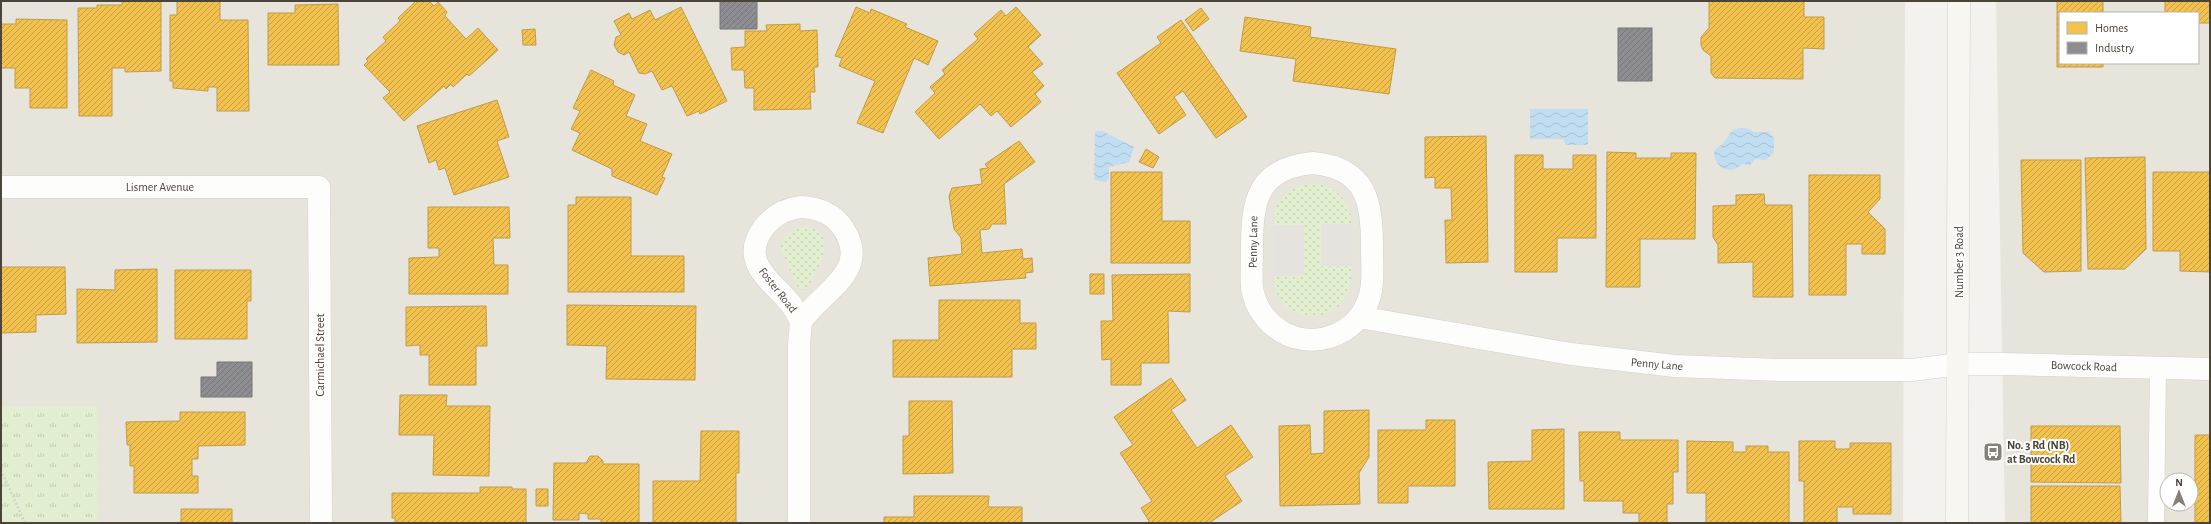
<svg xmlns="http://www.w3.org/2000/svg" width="2211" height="524" font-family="'Alegreya Sans',sans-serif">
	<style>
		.residential { fill: #e7e4dc; fill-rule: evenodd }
		.grass { fill: url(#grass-dots) }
		.park { fill: url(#park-tufts) }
		.parking { fill: #e6e3df }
		.water { fill: url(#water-waves) }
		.homes { fill: url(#homes-hatch); stroke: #c09c48 }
		.industry { fill: url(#industry-hatch); stroke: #797777 }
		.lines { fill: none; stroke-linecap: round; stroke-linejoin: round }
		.service-casing { stroke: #d2d0cb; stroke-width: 17 }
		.minor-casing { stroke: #d2d0cb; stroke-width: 23 }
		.secondary-casing { stroke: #d3cfc5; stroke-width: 23 }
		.path { stroke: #d3d2cc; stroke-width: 2.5; stroke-dasharray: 2 2; stroke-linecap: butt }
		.service { stroke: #fdfdfc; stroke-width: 16 }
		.minor { stroke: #fdfdfc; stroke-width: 22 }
		.secondary { stroke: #f7f6f1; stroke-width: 22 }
		.labels { text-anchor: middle; stroke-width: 4; stroke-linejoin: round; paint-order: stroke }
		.street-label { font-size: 12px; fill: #4b4439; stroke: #fff }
		.poi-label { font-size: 12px; font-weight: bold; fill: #4b4439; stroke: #fff; text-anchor: start }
	</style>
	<defs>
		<pattern id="grass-dots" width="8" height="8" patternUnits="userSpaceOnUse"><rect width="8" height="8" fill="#e1eecf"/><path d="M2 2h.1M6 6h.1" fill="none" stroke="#c3cdb2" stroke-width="1.8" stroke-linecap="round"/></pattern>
		<pattern id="park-tufts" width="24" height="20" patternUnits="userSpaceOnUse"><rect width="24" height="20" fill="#e1eecf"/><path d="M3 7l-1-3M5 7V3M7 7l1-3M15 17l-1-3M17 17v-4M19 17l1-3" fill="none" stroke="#c3cdb2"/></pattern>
		<pattern id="water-waves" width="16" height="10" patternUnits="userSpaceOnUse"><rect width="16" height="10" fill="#c0ddf1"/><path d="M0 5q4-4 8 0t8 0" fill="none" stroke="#a6bfcf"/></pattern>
		<pattern id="homes-hatch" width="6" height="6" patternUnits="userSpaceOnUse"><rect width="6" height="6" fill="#f2c14e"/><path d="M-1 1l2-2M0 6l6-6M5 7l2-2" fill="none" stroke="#c69e42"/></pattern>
		<pattern id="industry-hatch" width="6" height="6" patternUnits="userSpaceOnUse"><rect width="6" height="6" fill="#8d8d92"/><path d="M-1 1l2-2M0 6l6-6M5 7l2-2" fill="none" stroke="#757578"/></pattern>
	</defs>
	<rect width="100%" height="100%" fill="#f4f2ee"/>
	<path class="residential" d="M1 1H1905L1903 523H1Z
		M1996 1H2210V523H2005ZM2060 13H2198V63H2060ZM2167 480H2191V504H2167Z"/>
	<path class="grass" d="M1312 184C1335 184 1351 201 1352 224H1321V266H1352C1351 276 1351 287 1346 296 1328 329 1274 320 1274 276L1304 275 1303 225H1274C1273 201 1287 186 1312 184Z
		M804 226C833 231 826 254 815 272 812 279 809 287 802 290L796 285 781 248C784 234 791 230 804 226Z"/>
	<path class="park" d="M1 407H98V523H1Z"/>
	<path class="parking" d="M1321 224H1352V266H1321Z
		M1274 225H1304V275L1274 276Z"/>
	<path class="water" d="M1530 109H1588V145H1566L1563 139H1530Z
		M1739 128H1746L1754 132H1769L1774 138V152L1766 160 1755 159 1750 165 1743 164C1740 165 1738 168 1735 169 1723 173 1714 163 1714 152 1717 146 1722 146 1725 141 1730 135 1730 130 1739 128Z
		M1096 131H1102L1134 147 1129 162 1109 167V178L1106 182 1094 180 1095 133Z"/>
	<path class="homes" d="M122 1H161V71L125 72V68H112V116H79L78 8H97V5H122Z
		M177 1H220V20H248L249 111H217V87H208V91L173 88V81H170V15H177Z
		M416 1H429L434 6 438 2 447 12 445 16 466 39 478 28 498 50 469 76 467 74 453 87 451 84 446 89 444 86 404 121 383 98 390 92 364 65 368 61 366 59 386 41 383 37 400 21 398 18Z
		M1709 1H1804V17H1824V49L1803 48V79L1715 78 1711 73V56L1703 50 1701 45V37L1709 28Z
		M2057 1H2103V13H2060V63H2103V67H2057Z
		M2165 1H2210V23H2198V13H2165Z
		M338 4 339 65H268V13H295V5Z
		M681 7 727 101 700 114 699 111 687 116 672 86 662 90 652 71 645 74 639 73 629 52 624 55 618 52 614 45 616 37 621 35 614 21 629 13 632 19 650 10 655 20Z
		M856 7 870 13 871 9 907 24 905 27 938 41 928 65 914 58 883 133 857 123 875 81 839 66 842 58 835 56Z
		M1016 7 1041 35 1028 47 1043 64 1032 72 1044 86 1035 94 1041 102 1011 127 997 111 991 116 980 104 939 139 915 112 935 93 930 87 945 74 942 70 978 39 974 34 1001 10 1006 16Z
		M1201 8 1209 19 1193 31 1185 20Z
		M1245 17 1311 27 1310 37 1396 49 1389 94 1293 81 1296 59 1240 51Z
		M16 19 67 20V108H30V88H15V68H1V24H16Z
		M1181 20 1247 117 1216 138 1183 91 1174 97 1186 115 1159 134 1117 73 1161 43 1157 37Z
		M800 24V31L817 30 818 67H814L815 92H810L811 109 754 110V88H745L744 70H732L731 48 745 47V31H767L766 25Z
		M535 29 536 45H523L522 30Z
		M591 70 614 81 613 85 635 95 626 116 647 124 640 141 672 154 662 177 665 178 657 195 612 176V169L572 150 580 133 571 129 580 111 573 108Z
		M497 100 509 137 497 141 509 177 454 195 445 168 439 170 436 160 429 163 417 126Z
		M1486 136 1488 262 1446 263 1445 220H1452L1451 188H1435V177L1425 178V137Z
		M1019 141 1035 162 1004 184 1006 224H992L989 229 980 230 982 253 1022 249 1023 259 1032 258 1033 272 1025 273 1026 278 930 286 928 258 962 254 961 238 954 229 949 196 952 188 982 184 980 169 988 168 985 164Z
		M1146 149 1159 157 1153 168 1139 162Z
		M1607 152 1636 153V158H1671V153H1696L1695 239H1640V287H1606Z
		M1515 155H1543V169H1573V155H1596V238H1557V272H1515Z
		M2145 157 2146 249 2125 269H2088L2085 158Z
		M2021 160H2081V271L2044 272 2023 253Z
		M1111 172H1162V221H1190V263H1111Z
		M2153 172H2210V272L2180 271V251H2153Z
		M1809 175H1880V199L1868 212 1885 229V254H1862V244H1846V295H1809Z
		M1764 194 1765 205H1792L1793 297H1753V262L1718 263V245L1713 237V206L1736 205V195Z
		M576 197H631V256H684V292H568V205H576Z
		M428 207H509L510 238H493L494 265H508V294H409V258L439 257V248H428Z
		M1 267H65L66 314 36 315V332L1 333Z
		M157 269V342L77 343V289L115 290V270Z
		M175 270H251V301H247V339H175Z
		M1090 274H1104V294H1090Z
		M1190 274V312L1168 311 1169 363H1141V385H1111V359L1102 360 1101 321H1113L1112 275Z
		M939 300H1020V323H1036V349H1012V377H893V340H939Z
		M567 305 696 306 695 380 606 379 607 346 567 345Z
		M486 306 487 346H476V385H429V355H420V345L406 346V307Z
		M1171 378 1186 400 1171 410 1197 448 1231 425 1253 457 1225 476 1242 501 1209 523H1150L1141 508 1152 501 1120 453 1133 445 1114 417Z
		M400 395H447L446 406H490L489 476 433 475 434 435H399Z
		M909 401H952L953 473 903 474V436H909Z
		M1369 410V457L1359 473 1360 504 1280 506 1279 426 1310 425 1311 454 1324 453V411Z
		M180 412H245V445L198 446V459H192V476H198V493H134V466H130V445H127L126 422 180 421Z
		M1426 420H1455V486H1408V503H1378V430H1426Z
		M2031 426H2120L2121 483 2031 482Z
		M1564 429V509H1489L1488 462 1532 461V430Z
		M701 431H739V473H736V523H653V481H700Z
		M1579 432H1620V440H1678V472H1673V504H1667V523H1639V513H1623V501H1584V481H1580Z
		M2195 435H2210V523H2195Z
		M1687 441 1733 442V452H1746V446H1768V452H1789V523H1706V493H1687Z
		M1799 441H1835V449H1850V443H1891V514H1853V507H1837V523H1804V481H1799Z
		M590 456H598L603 461V464H639V523H601V519H588V514L579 513V520H553L554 463H586Z
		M2031 486H2120L2121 523H2031Z
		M480 487H512V489H526V523H395V518H392V493H480Z
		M536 489H548V506H536Z
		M914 496H989L988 507H1022V523H884V517H914Z
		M181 509H232V523H181Z"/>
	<path class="industry" d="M720 1H757V29H720Z
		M1618 28H1652V81H1618Z
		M217 362H252V397H201V377H217Z"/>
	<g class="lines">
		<g class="service-casing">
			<path id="service" d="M2156 523 2158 368"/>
		</g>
		<g class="minor-casing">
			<path id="minor" d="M1313 163C1368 168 1372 203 1372 250 1372 264 1374 281 1370 295 1361 331 1320 350 1286 334 1268 325 1255 308 1252 288 1251 275 1252 261 1252 248 1252 201 1257 168 1313 163Z
				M1 187H319L321 523
				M801 207C819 208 833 213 843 228 872 272 821 291 801 322 798 316 795 309 790 303 772 281 738 262 764 227 774 215 785 209 801 207Z
				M1359 317 1571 354 1675 366 1781 370H1912L1959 364H2004L2210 369
				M799 523V345L801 322"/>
		</g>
		<g class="secondary-casing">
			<path id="secondary" d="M1957 523 1959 1"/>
		</g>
		<path class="path" d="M1 470 25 523"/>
		<use href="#service" class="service"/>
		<use href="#minor" class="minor"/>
		<use href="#secondary" class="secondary"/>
	</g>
	<defs>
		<g id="bus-square" transform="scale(1)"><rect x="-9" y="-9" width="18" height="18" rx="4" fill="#868178" stroke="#fff"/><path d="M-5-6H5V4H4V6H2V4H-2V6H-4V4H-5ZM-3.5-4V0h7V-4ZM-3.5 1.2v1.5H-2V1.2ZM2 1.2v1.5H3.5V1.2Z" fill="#fff"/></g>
	</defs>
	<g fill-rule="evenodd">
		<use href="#bus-square" x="1993" y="452"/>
	</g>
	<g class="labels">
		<g class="street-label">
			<text x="160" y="191">Lismer Avenue</text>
			<text transform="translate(1253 242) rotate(-89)" y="4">Penny Lane</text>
			<text transform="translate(1959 262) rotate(-90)" y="4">Number 3 Road</text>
			<text transform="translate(778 290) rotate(52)" y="4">Foster Road</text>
			<text transform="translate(320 355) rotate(-90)" y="4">Carmichael Street</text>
			<text transform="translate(1657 364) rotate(5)" y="4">Penny Lane</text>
			<text transform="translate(2084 366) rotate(2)" y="4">Bowcock Road</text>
		</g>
		<g class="poi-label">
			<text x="2007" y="449">No. 3 Rd (NB)<tspan x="2007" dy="14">at Bowcock Rd</tspan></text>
		</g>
	</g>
	<rect width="2211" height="524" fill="none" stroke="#4b4439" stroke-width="4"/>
	<rect x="2059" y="12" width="140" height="52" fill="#ffffff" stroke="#b7b4b0"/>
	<rect x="2067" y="22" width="20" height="12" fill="#f2c14e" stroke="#b7b4b0"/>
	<text x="2095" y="32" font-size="12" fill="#4b4439">Homes</text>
	<rect x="2067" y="42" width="20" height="12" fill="#8d8d92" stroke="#b7b4b0"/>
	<text x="2095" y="52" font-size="12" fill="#4b4439">Industry</text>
	<g transform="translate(2179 492)"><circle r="19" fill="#ffffff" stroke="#b7b4b0"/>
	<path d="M0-3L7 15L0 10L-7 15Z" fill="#868178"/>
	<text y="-6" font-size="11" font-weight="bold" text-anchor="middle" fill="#4b4439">N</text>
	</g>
</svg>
